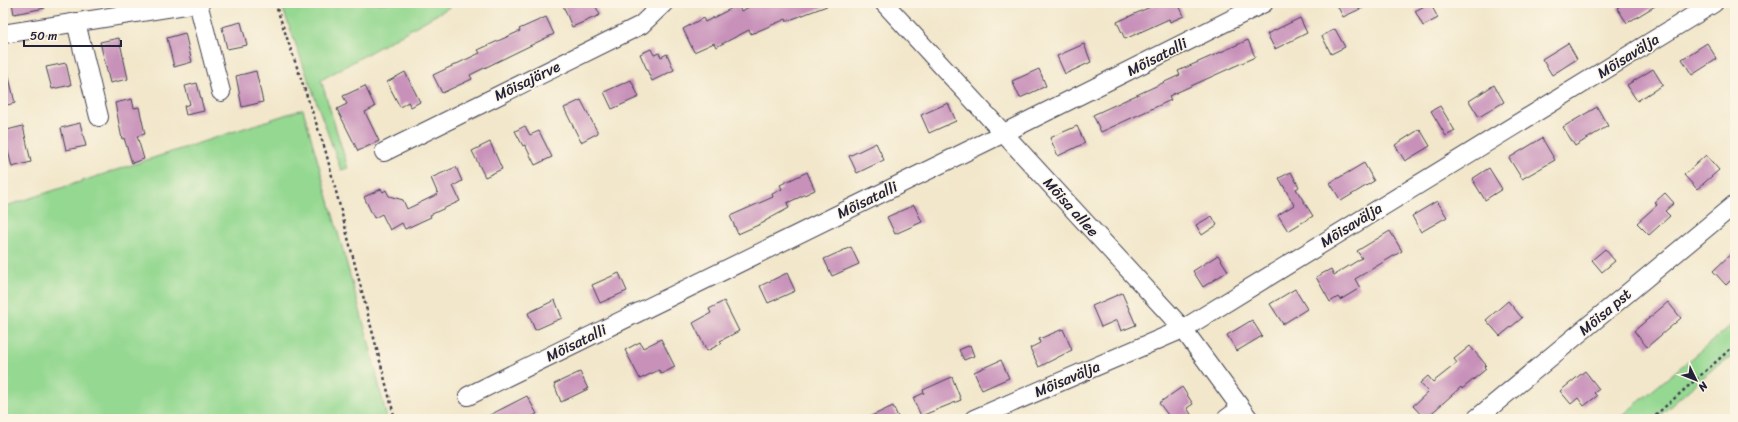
<svg xmlns="http://www.w3.org/2000/svg" width="1738" height="422" font-family="Sriracha,sans-serif">
	<style>
		.green { fill: #94d891; stroke: #5b7d66 }
		.building { fill: #c891ba }
		.lines { fill: none; stroke-linecap: round; stroke-linejoin: round }
		.minor-casing { stroke: #414051; stroke-width: 20 }
		.path { stroke: #414051; stroke-width: 2.5; stroke-dasharray: 3 3; stroke-linecap: butt }
		.minor { stroke: #fff; stroke-width: 18 }
		.labels { text-anchor: middle; stroke-width: 3; stroke-linejoin: round; paint-order: stroke }
		.street-label { font-size: 15px; fill: #22223b; stroke: #fcf5e5 }
	</style>
	<rect width="100%" height="100%" fill="#fcf5e5"/>
	<filter id="ink" filterUnits="userSpaceOnUse"><feTurbulence type="fractalNoise" baseFrequency=".025" numOctaves="2"/><feDisplacementMap in="SourceGraphic" scale="8" xChannelSelector="R" yChannelSelector="G"/><feConvolveMatrix kernelMatrix="1 2 1 2 8 2 1 2 1" color-interpolation-filters="sRGB"/></filter>
	<filter id="wash" filterUnits="userSpaceOnUse"><feTurbulence type="fractalNoise" baseFrequency=".012" numOctaves="4" result="noise"/><feDisplacementMap in="SourceGraphic" scale="16" xChannelSelector="R" yChannelSelector="G"/><feGaussianBlur stdDeviation="0.9" result="paint"/><feColorMatrix in="noise" values="0 0 0 0 0 0 0 0 0 0 0 0 0 0 0 0 0 1.4 0 .05"/><feComposite in="paint" operator="in"/></filter>
	<g filter="url(#wash)">
		<rect width="100%" height="100%" fill="#f2e7cb"/>
		<path class="green" d="M301 3H457L321 80 348 168 341 170 283 9Z
			M303 109 368 339 387 419H3V207Z
			M1735 322V355L1716 366 1656 419H1618Z"/>
		<g id="blocks">
			<path class="building" d="M12 3H45V8L14 14Z
				M562 3H594L600 15 572 27Z
				M758 3 832 4 787 21 786 19 751 34 749 30 716 47 714 43 694 52 683 29 703 18 705 22 738 5 741 11Z
				M1159 3H1178L1184 16 1170 22 1169 19 1125 39 1117 22Z
				M1336 3H1373L1343 17Z
				M1430 3 1438 18 1423 26 1415 11Z
				M1624 3H1660L1627 23 1617 8Z
				M546 17 554 34 470 75 472 79 442 93 433 75 480 53 478 50 520 31 519 29Z
				M1300 18 1307 33 1275 49 1267 34Z
				M241 22 247 45 227 49 222 27Z
				M1335 29 1345 47 1331 54 1322 36Z
				M185 33 192 62 174 67 167 38Z
				M119 38 128 79 110 83 100 42Z
				M1248 40 1255 57 1169 96 1171 100 1101 132 1093 115 1180 75 1178 71Z
				M1568 43 1577 59 1552 75 1542 59Z
				M1707 43 1717 59 1692 75 1682 59Z
				M1084 44 1091 62 1065 74 1057 56Z
				M651 49 654 55 659 53 661 57 667 54 674 70 652 81 640 54Z
				M66 63 71 85 52 89 46 67Z
				M7 69 15 103 3 106V70Z
				M1039 69 1046 86 1020 98 1012 81Z
				M1653 69 1663 85 1637 101 1627 85Z
				M256 71 263 102 242 107 236 76Z
				M405 72 420 102 411 107 408 102 400 107 387 82Z
				M631 80 639 97 612 109 604 92Z
				M197 83 204 111 186 115 184 106 190 104 185 86Z
				M1494 85 1504 102 1479 117 1469 101Z
				M365 86 375 107 365 112 379 141 358 151 337 109 347 104 343 96Z
				M132 99 134 108 139 107 145 134 137 136 144 159 132 163 124 138 122 139 115 103Z
				M581 100 598 133 581 142 564 108Z
				M948 103 956 121 929 133 921 115Z
				M1440 106 1455 131 1446 136 1431 111Z
				M1597 107 1608 126 1575 146 1563 127Z
				M80 123 86 146 66 150 61 128Z
				M23 126 31 162 12 167 3 131Z
				M525 126 530 135 539 131 552 157 535 165 525 145 523 146 515 131Z
				M1077 126 1085 143 1058 156 1050 138Z
				M1420 129 1430 146 1405 161 1395 145Z
				M1542 138 1555 160 1522 179 1509 158Z
				M490 142 502 169 485 177 472 151Z
				M876 143 884 160 857 173 849 156Z
				M1706 155 1719 170 1697 189 1684 175Z
				M1364 163 1374 181 1341 201 1330 183Z
				M456 167 462 181 453 186 460 201 430 215 431 217 405 229 402 223 390 230 382 214 374 218 364 197 381 189 383 192 386 190 389 196 403 200 407 209 438 194 431 178Z
				M1489 168 1502 189 1485 200 1472 179Z
				M807 172 815 190 787 203 789 208 765 221V222L738 234 730 216 773 197 772 194 782 189 780 185Z
				M1291 172 1299 187 1296 189 1313 216 1288 231 1278 215 1294 205 1279 178Z
				M1665 193 1674 203 1665 211 1670 216 1649 235 1637 223 1657 205 1655 202Z
				M1437 201 1447 217 1421 232 1412 216Z
				M914 205 922 222 895 234 887 217Z
				M1212 216 1217 225 1202 235 1196 225Z
				M1390 231 1402 251 1355 279 1360 288 1340 300 1338 297 1330 302 1316 277 1331 269 1334 275 1362 258 1357 251Z
				M851 247 859 264 832 276 824 259Z
				M1605 249 1615 261 1602 272 1592 260Z
				M1735 250V276L1726 285 1713 271Z
				M1218 255 1228 271 1203 287 1193 271Z
				M619 273 627 291 600 303 592 285Z
				M787 273 795 291 768 303 760 286Z
				M1295 289 1307 309 1283 324 1270 304Z
				M1122 293 1136 325 1121 331 1117 320 1101 327 1092 306Z
				M555 300 562 318 535 330 528 313Z
				M724 301 739 331 720 341 722 343 707 351 693 323 711 313 709 309Z
				M1508 301 1522 318 1500 336 1486 320Z
				M1668 302 1681 318 1647 347 1634 331Z
				M1252 320 1262 336 1237 351 1227 335Z
				M1063 329 1072 350 1039 367 1030 348 1040 343 1039 339Z
				M661 339 675 367 661 374 659 370 640 379 625 350 640 342 643 348Z
				M970 345 974 356 964 360 959 350Z
				M1470 346 1486 365 1484 367 1486 369 1462 389 1461 387 1425 419 1413 406 1428 392 1420 383 1428 376 1433 382 1457 363 1454 359Z
				M1001 360 1009 378 982 390 974 372Z
				M1585 371 1599 389 1594 393 1597 396 1584 406 1578 398 1571 404 1560 391Z
				M580 372 588 389 561 402 554 384Z
				M952 377 961 400 921 416 913 398 924 393 923 390Z
				M1182 387 1193 404 1187 408 1191 414 1184 419H1171L1159 403Z
				M527 396 537 414 527 419H482Z
				M893 406 899 419H865Z"/>
		</g>
	</g>
	<g filter="url(#ink)">
		<use href="#blocks" fill-opacity="0" stroke="#414051" stroke-width="1"/>
		<g class="lines">
			<g class="minor-casing">
				<path id="minor" d="M198 3 221 92
					M884 3 1183 329 1249 419
					M76 22 99 117
					M3 34 198 3
					M384 152 641 25 664 3
					M468 396 1004 133 1264 3
					M974 419 1183 329 1714 3
					M1226 419 1241 408
					M1476 419 1735 204"/>
			</g>
			<path class="path" d="M275 3 325 149 395 419
				M1651 419 1735 345"/>
			<use href="#minor" class="minor"/>
		</g>
	</g>
	<g class="labels">
		<g class="street-label">
			<text transform="translate(1628 56) rotate(-32)" y="5">Mõisavälja</text>
			<text transform="translate(1157 57) rotate(-27)" y="5">Mõisatalli</text>
			<text transform="translate(527 81) rotate(-26)" y="5">Mõisajärve</text>
			<text transform="translate(867 200) rotate(-26)" y="5">Mõisatalli</text>
			<text transform="translate(1071 207) rotate(48)" y="5">Mõisa allee</text>
			<text transform="translate(1351 225) rotate(-32)" y="5">Mõisavälja</text>
			<text transform="translate(1605 312) rotate(-40)" y="5">Mõisa pst</text>
			<text transform="translate(576 343) rotate(-26)" y="5">Mõisatalli</text>
			<text transform="translate(1067 379) rotate(-23)" y="5">Mõisavälja</text>
		</g>
	</g>
	<rect width="1738" height="422" fill="none" stroke="#fcf5e5" stroke-width="16"/>
	<g transform="translate(1696 380) rotate(133)" stroke="#fcf5e5" stroke-width="3" paint-order="stroke">
	<path d="M0-3L7 15L0 10L-7 15Z" fill="#22223b"/>
	<text y="-6" font-size="11" font-weight="bold" text-anchor="middle" fill="#22223b">N</text>
	</g>
	<path d="M24 40v6h97v-6" fill="none" stroke="#22223b" stroke-width="2"/>
	<text x="30" y="40" font-size="12" fill="#22223b" stroke="#fcf5e5" stroke-width="3" paint-order="stroke">50 m</text>
</svg>
